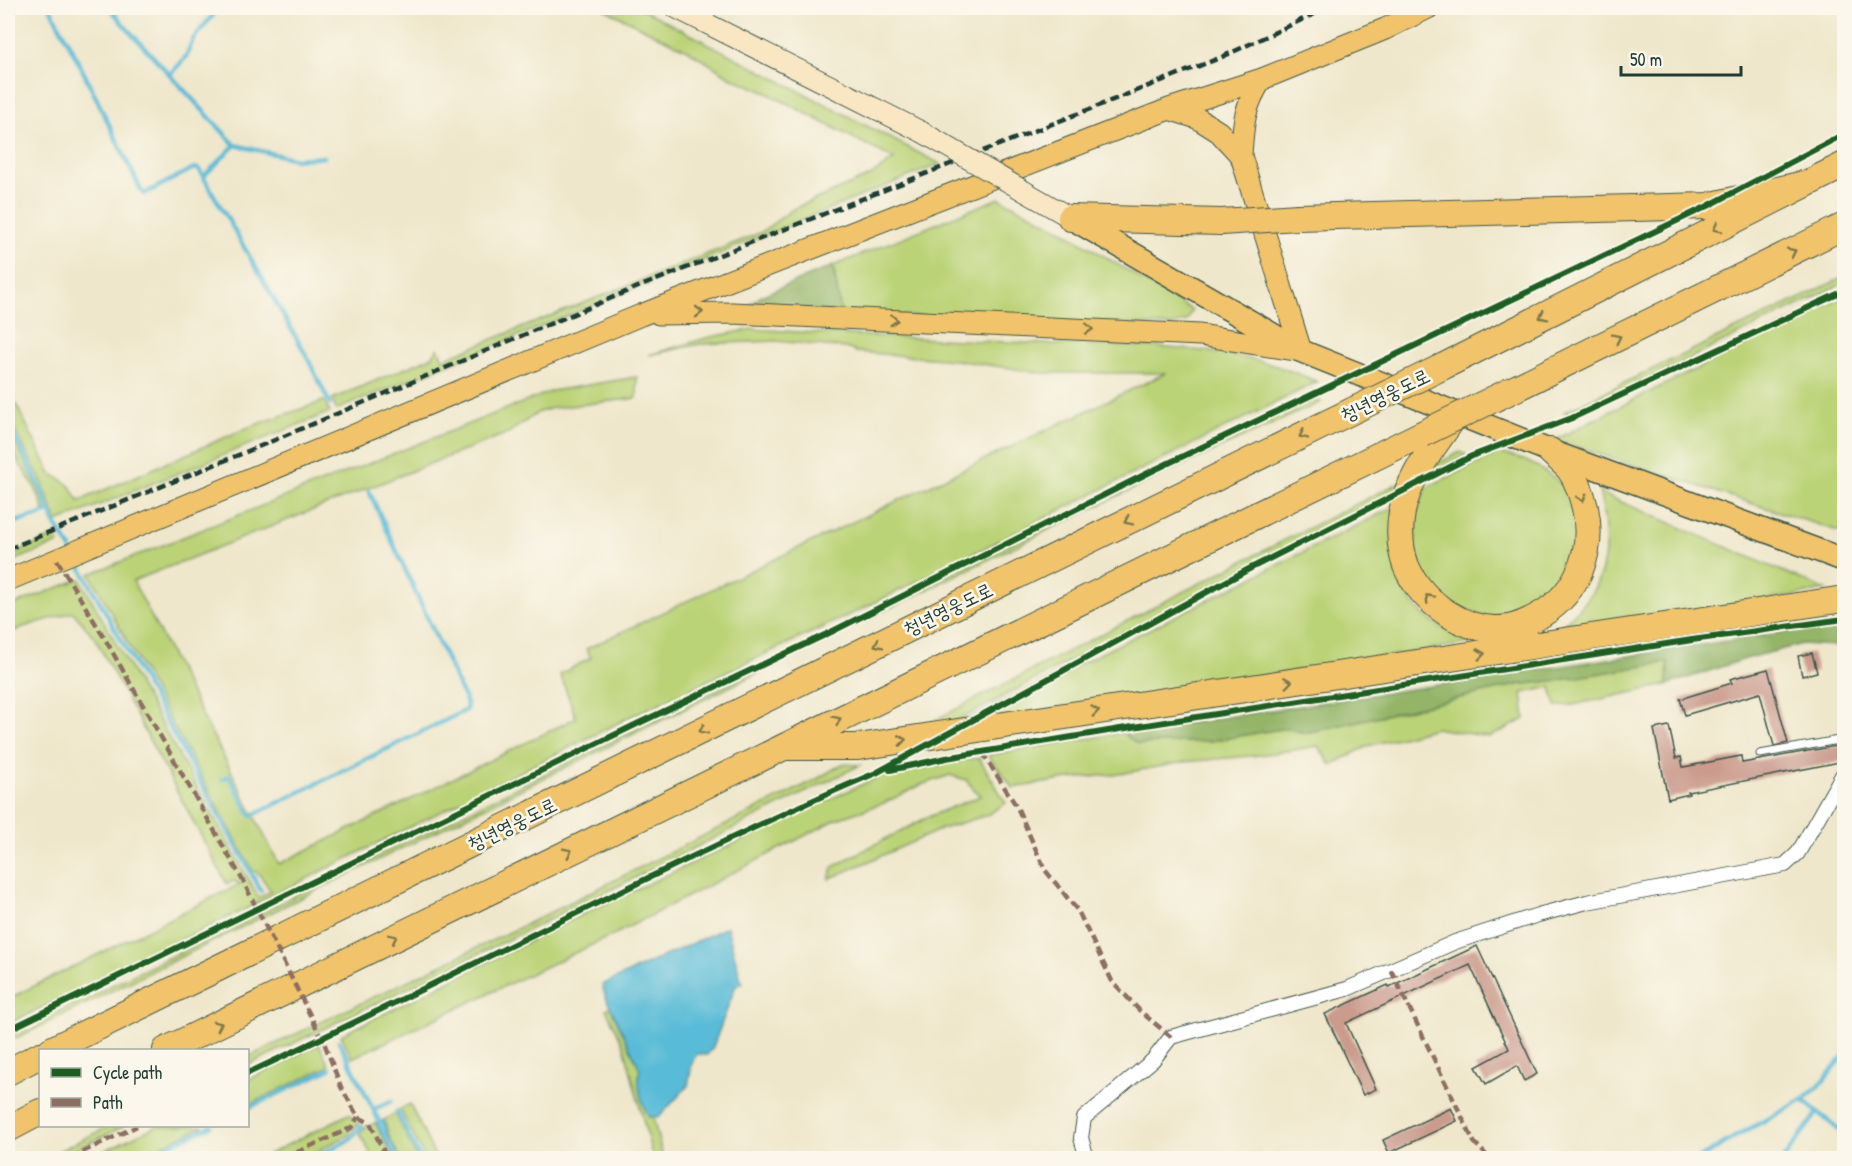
<svg xmlns="http://www.w3.org/2000/svg" width="1852" height="1166" font-family="'Patrick Hand','Poor Story',sans-serif">
	<style>
		.green { fill: #bbd377; stroke: #6d8856; stroke-width: 1.5 }
		.forest { fill: #94b568; stroke: #5a794e; stroke-width: 1.5 }
		.water { fill: #59bbd7; stroke: #3c7c86; stroke-width: 1.5 }
		.lines { fill: none; stroke-linecap: round; stroke-linejoin: round }
		.stream { stroke: #59bbd7; stroke-width: 4.5 }
		.building { fill: #cb9c8e }
		.service-casing { stroke: #3e564b; stroke-width: 9 }
		.minor-casing { stroke: #3e564b; stroke-width: 16 }
		.secondary-casing { stroke: #3e564b; stroke-width: 22 }
		.primary-casing { stroke: #3e564b; stroke-width: 23 }
		.trunk-casing { stroke: #3e564b; stroke-width: 25 }
		.motorway-casing { stroke: #3e564b; stroke-width: 28 }
		.service { stroke: #fff; stroke-width: 7 }
		.minor { stroke: #fff; stroke-width: 14 }
		.secondary { stroke: #f9e7c3; stroke-width: 20 }
		.primary { stroke: #f1c36a; stroke-width: 21 }
		.trunk { stroke: #f1c36a; stroke-width: 22 }
		.motorway { stroke: #f1c36a; stroke-width: 26 }
		.rail { stroke: #1f3d34; stroke-width: 4.5; stroke-dasharray: 9 4.5; stroke-linecap: butt }
		.secondary-bridge-casing { stroke: #3e564b; stroke-width: 22; stroke-linecap: butt }
		.motorway-bridge-casing { stroke: #3e564b; stroke-width: 28; stroke-linecap: butt }
		.secondary-bridge { stroke: #f9e7c3; stroke-width: 20 }
		.motorway-bridge { stroke: #f1c36a; stroke-width: 26 }
		.quiet { stroke: #8d6e63; stroke-width: 4.5; stroke-dasharray: 9 4.5; stroke-linecap: butt }
		.cycleway-casing { stroke: #fbf7ec; stroke-width: 10 }
		.cycleway { stroke: #1b5e20; stroke-width: 6 }
		.oneway { stroke: #7d794c }
		.labels { text-anchor: middle; stroke-width: 5; stroke-linejoin: round; paint-order: stroke }
		.street-label { font-size: 20px; fill: #1f3d34; stroke: #fbf7ec }
	</style>
	<rect width="100%" height="100%" fill="#fbf7ec"/>
	<filter id="ink" filterUnits="userSpaceOnUse"><feTurbulence type="fractalNoise" baseFrequency=".0167" numOctaves="2"/><feDisplacementMap in="SourceGraphic" scale="12" xChannelSelector="R" yChannelSelector="G"/><feConvolveMatrix kernelMatrix="1 2 1 2 8 2 1 2 1" color-interpolation-filters="sRGB"/></filter>
	<filter id="wash" filterUnits="userSpaceOnUse"><feTurbulence type="fractalNoise" baseFrequency=".008" numOctaves="4" result="noise"/><feDisplacementMap in="SourceGraphic" scale="24" xChannelSelector="R" yChannelSelector="G"/><feGaussianBlur stdDeviation="1.35" result="paint"/><feColorMatrix in="noise" values="0 0 0 0 0 0 0 0 0 0 0 0 0 0 0 0 0 1.4 0 .05"/><feComposite in="paint" operator="in"/></filter>
	<g filter="url(#wash)">
		<rect width="100%" height="100%" fill="#efe7cb"/>
		<path class="green" d="M602 8H640L940 164 336 410 332 399 432 357 438 348 443 359 760 233 793 209 870 176 894 159 769 94 730 77 689 51Z
			M999 198 1060 229 1192 310 1187 321 1171 326 841 313 833 266Z
			M1844 277V283L1570 417 1564 412Z
			M1844 296V533L1555 440 1591 421Z
			M753 329C851 336 950 339 1048 344 1137 347 1235 342 1317 382L868 606 630 717 274 895 8 1024V999L240 884 234 881 227 884 94 637 73 612 23 627 8 634V607L80 579 259 898 271 891 259 874 253 871 90 574 552 391 637 377V398L553 408 539 412 508 433 133 581 279 864 576 718 560 674 591 658 586 649 1166 373H1043L955 360 857 352 846 348 776 341 700 344 649 355 706 338Z
			M8 388 51 474C67 482 71 485 79 501L249 427 324 401 330 412 57 522 43 484 8 417Z
			M1313 399 1321 402 1158 476 8 1042V1036L835 632 1157 471Z
			M8 429 40 491 47 509 44 511C41 503 39 495 35 488 25 470 7 451 8 429Z
			M1460 452 1467 455 1246 568 923 739 908 734 1247 559Z
			M1499 453 1524 460 1538 467 1554 478 1567 490 1583 524 1569 582 1504 624 1440 600 1419 565 1415 548 1416 515 1427 487Z
			M1599 491 1605 495 1826 590 1542 637C1604 603 1615 557 1599 491Z
			M1396 506C1396 525 1394 556 1398 572 1408 612 1439 629 1475 642L955 726Z
			M55 536 59 543 8 563V556Z
			M1668 662 1667 685 1573 705 1556 706 1551 687 1522 693 1525 719 1490 737 1435 728 1368 746 1331 765 1318 746 1261 755 1184 762 1119 774 1068 779 1013 788 988 755 1122 733 1138 744 1210 741 1286 728 1305 733 1516 685 1559 680Z
			M979 758 1006 803 987 815 942 829 829 879 833 867 849 858 928 817 980 796 966 780 950 775 921 785 884 803 837 819 617 933 352 1058 341 1035 598 907 878 777 946 763Z
			M842 764 860 765 594 898 248 1065V1057L527 924 817 779Z
			M610 1007 640 1069 649 1117H653L663 1158H653L624 1046 606 1009Z
			M319 1044 329 1066 248 1105V1080Z
			M410 1104 436 1158H425L400 1109Z
			M395 1113 417 1158H400L388 1135 384 1120Z
			M349 1114 359 1123 347 1136 303 1158H261Z
			M376 1123C380 1135 389 1147 395 1158H373L360 1134 365 1127Z
			M110 1126H124L58 1158H44Z
			M156 1126H204L135 1158H89Z"/>
		<path class="forest" d="M833 266 841 313 750 304 763 295Z
			M1834 625 1836 646 1802 644 1745 659 1667 685 1668 662 1559 680 1516 685 1305 733 1286 728 1210 741 1138 744 1122 733Z"/>
		<path class="water" d="M727 927 742 983 736 985 713 1047 707 1055 697 1054 692 1063 688 1086 659 1117H649C641 1104 636 1083 640 1069L606 998 602 985Z
			M384 1120 388 1135 400 1158H395C389 1147 380 1135 376 1123Z"/>
		<g class="lines">
			<path class="stream" d="M50 8 81 67 141 190 144 194 194 168 199 169 305 353 330 404
				M110 8 123 24 235 145 203 177
				M170 74 186 57 193 39 219 8
				M235 145 296 159 324 157
				M8 423 42 490 54 522 71 549
				M8 524 50 512
				M76 559 261 891
				M222 779 229 776 251 816 466 710 467 704 369 491
				M339 1041 382 1127
				M1803 1100 1844 1134
				M248 1108 330 1069
				M374 1109 391 1101
				M397 1111 420 1158
				M141 1158 211 1126
				M313 1158 349 1140 362 1126
				M1700 1158 1738 1135 1803 1100 1819 1086 1844 1056
				M1784 1158 1818 1112"/>
		</g>
		<g id="blocks">
			<path class="building" d="M1812 653 1817 672 1802 676 1798 656Z
				M1768 669 1788 743 1774 746 1760 693 1685 715 1680 699 1732 683 1730 679Z
				M1669 726 1676 758 1681 757 1683 767 1741 756 1742 763 1842 745 1845 761 1688 792 1689 794 1668 799 1654 729Z
				M1477 946 1537 1074 1524 1081 1517 1066 1486 1084 1476 1067 1509 1049 1470 965 1346 1023 1376 1089 1363 1095 1325 1014 1388 985 1389 987Z
				M1451 1108 1457 1121 1389 1153 1383 1140Z"/>
		</g>
	</g>
	<g filter="url(#ink)">
		<use href="#blocks" fill-opacity="0" stroke="#3e564b" stroke-width="1.5"/>
		<g class="lines">
			<g class="service-casing">
				<path id="service" d="M1760 754 1844 739"/>
			</g>
			<g class="minor-casing">
				<path id="minor" d="M1087 1158 1081 1138 1084 1118 1153 1060 1171 1037 1347 989 1455 942 1538 915 1587 902 1785 865 1798 853 1844 772"/>
			</g>
			<g class="secondary-casing">
				<path id="secondary" d="M676 8 922 132
					M1024 191 1071 218"/>
			</g>
			<g class="primary-casing">
				<path id="primary" d="M1169 109 1197 118 1219 132 1241 156
					M659 314 732 313 1200 335 1301 351 1241 156C1243 124 1244 106 1262 79
					M8 580 641 315 1169 109 1262 79 1385 29 1428 8"/>
			</g>
			<g class="trunk-casing">
				<path id="trunk" d="M1071 218 1301 351 1550 451 1844 560"/>
			</g>
			<g class="motorway-casing">
				<path id="motorway" d="M1298 217 1708 206 1804 184
					M1071 218 1221 222
					M1442 367 1844 165
					M1508 392 1844 226
					M1452 420C1433 448 1408 478 1402 512 1399 529 1400 549 1406 566 1422 603 1467 635 1508 628 1520 626 1532 620 1542 614 1579 591 1594 550 1585 508 1582 495 1578 481 1570 470 1564 463 1556 457 1550 451
					M787 747H858L1844 599
					M51 1050 1356 409
					M166 1050 1422 434
					M8 1072 40 1055
					M8 1129 40 1112"/>
			</g>
			<use href="#service" class="service"/>
			<use href="#minor" class="minor"/>
			<use href="#secondary" class="secondary"/>
			<use href="#primary" class="primary"/>
			<use href="#trunk" class="trunk"/>
			<use href="#motorway" class="motorway"/>
			<path class="rail" d="M8 549 258 447 623 293 1222 57 1327 8"/>
			<g class="secondary-bridge-casing">
				<path id="secondary-bridge" d="M922 132 1024 191"/>
			</g>
			<g class="motorway-bridge-casing">
				<path id="motorway-bridge" d="M1221 222 1298 217
					M1356 409 1442 367
					M1422 434 1508 392"/>
			</g>
			<use href="#secondary-bridge" class="secondary-bridge"/>
			<use href="#motorway-bridge" class="motorway-bridge"/>
			<path class="quiet" d="M57 560 105 639 242 879 325 1045 341 1087 358 1117 370 1123 387 1158
				M982 752 1017 807 1045 870 1078 911 1112 981 1140 1011 1171 1037
				M1391 970 1474 1142 1489 1158
				M70 1158 137 1126
				M284 1158 351 1128 358 1117"/>
			<g class="cycleway-casing">
				<path id="cycleway" d="M890 770 946 758 1120 729 1692 640 1844 619
					M8 1030 637 724 829 633 1154 470 1708 206 1844 134
					M248 1073C399 1003 547 926 698 854 757 826 815 798 876 773L1249 569 1472 456 1572 418 1844 291"/>
			</g>
			<use href="#cycleway" class="cycleway"/>
		</g>
		<defs><path id="oneway-chevron" d="M-2-3.5L2.5 0L-2 3.5" fill="none" stroke-width="1.6" stroke-linecap="round" stroke-linejoin="round" transform="scale(1.5)"/></defs>
		<g class="oneway">
			<use href="#oneway-chevron" transform="translate(1717 228) rotate(153)"/>
			<use href="#oneway-chevron" transform="translate(1792 252) rotate(-26)"/>
			<use href="#oneway-chevron" transform="translate(699 312)"/>
			<use href="#oneway-chevron" transform="translate(1543 316) rotate(153)"/>
			<use href="#oneway-chevron" transform="translate(894 320) rotate(3)"/>
			<use href="#oneway-chevron" transform="translate(1089 329) rotate(3)"/>
			<use href="#oneway-chevron" transform="translate(1617 338) rotate(-26)"/>
			<use href="#oneway-chevron" transform="translate(1303 435) rotate(154)"/>
			<use href="#oneway-chevron" transform="translate(1582 498) rotate(74)"/>
			<use href="#oneway-chevron" transform="translate(1128 521) rotate(154)"/>
			<use href="#oneway-chevron" transform="translate(1429 598) rotate(-133)"/>
			<use href="#oneway-chevron" transform="translate(878 644) rotate(154)"/>
			<use href="#oneway-chevron" transform="translate(1481 654) rotate(-8)"/>
			<use href="#oneway-chevron" transform="translate(1288 682) rotate(-8)"/>
			<use href="#oneway-chevron" transform="translate(1095 711) rotate(-8)"/>
			<use href="#oneway-chevron" transform="translate(837 720) rotate(-26)"/>
			<use href="#oneway-chevron" transform="translate(703 730) rotate(154)"/>
			<use href="#oneway-chevron" transform="translate(902 740) rotate(-8)"/>
			<use href="#oneway-chevron" transform="translate(568 852) rotate(-26)"/>
			<use href="#oneway-chevron" transform="translate(393 938) rotate(-26)"/>
			<use href="#oneway-chevron" transform="translate(218 1025) rotate(-26)"/>
		</g>
	</g>
	<g class="labels">
		<g class="street-label">
			<text transform="translate(1385 395) rotate(-26)" y="7">청년영웅도로</text>
			<text transform="translate(948 609) rotate(-26)" y="7">청년영웅도로</text>
			<text transform="translate(512 824) rotate(-26)" y="7">청년영웅도로</text>
		</g>
	</g>
	<rect width="1852" height="1166" fill="none" stroke="#fbf7ec" stroke-width="30"/>
	<rect x="39" y="1049" width="210" height="78" fill="#fbf7ec" stroke="#a3ada2" stroke-width="1.5"/>
	<rect x="51" y="1068" width="30" height="9" fill="#1b5e20" stroke="#a3ada2" stroke-width="1.5"/>
	<text x="93" y="1079" font-size="18" fill="#1f3d34">Cycle path</text>
	<rect x="51" y="1098" width="30" height="9" fill="#8d6e63" stroke="#a3ada2" stroke-width="1.5"/>
	<text x="93" y="1109" font-size="18" fill="#1f3d34">Path</text>
	<path d="M1621 66v9h120v-9" fill="none" stroke="#1f3d34" stroke-width="3"/>
	<text x="1630" y="66" font-size="18" fill="#1f3d34" stroke="#fbf7ec" stroke-width="4.5" paint-order="stroke">50 m</text>
</svg>
